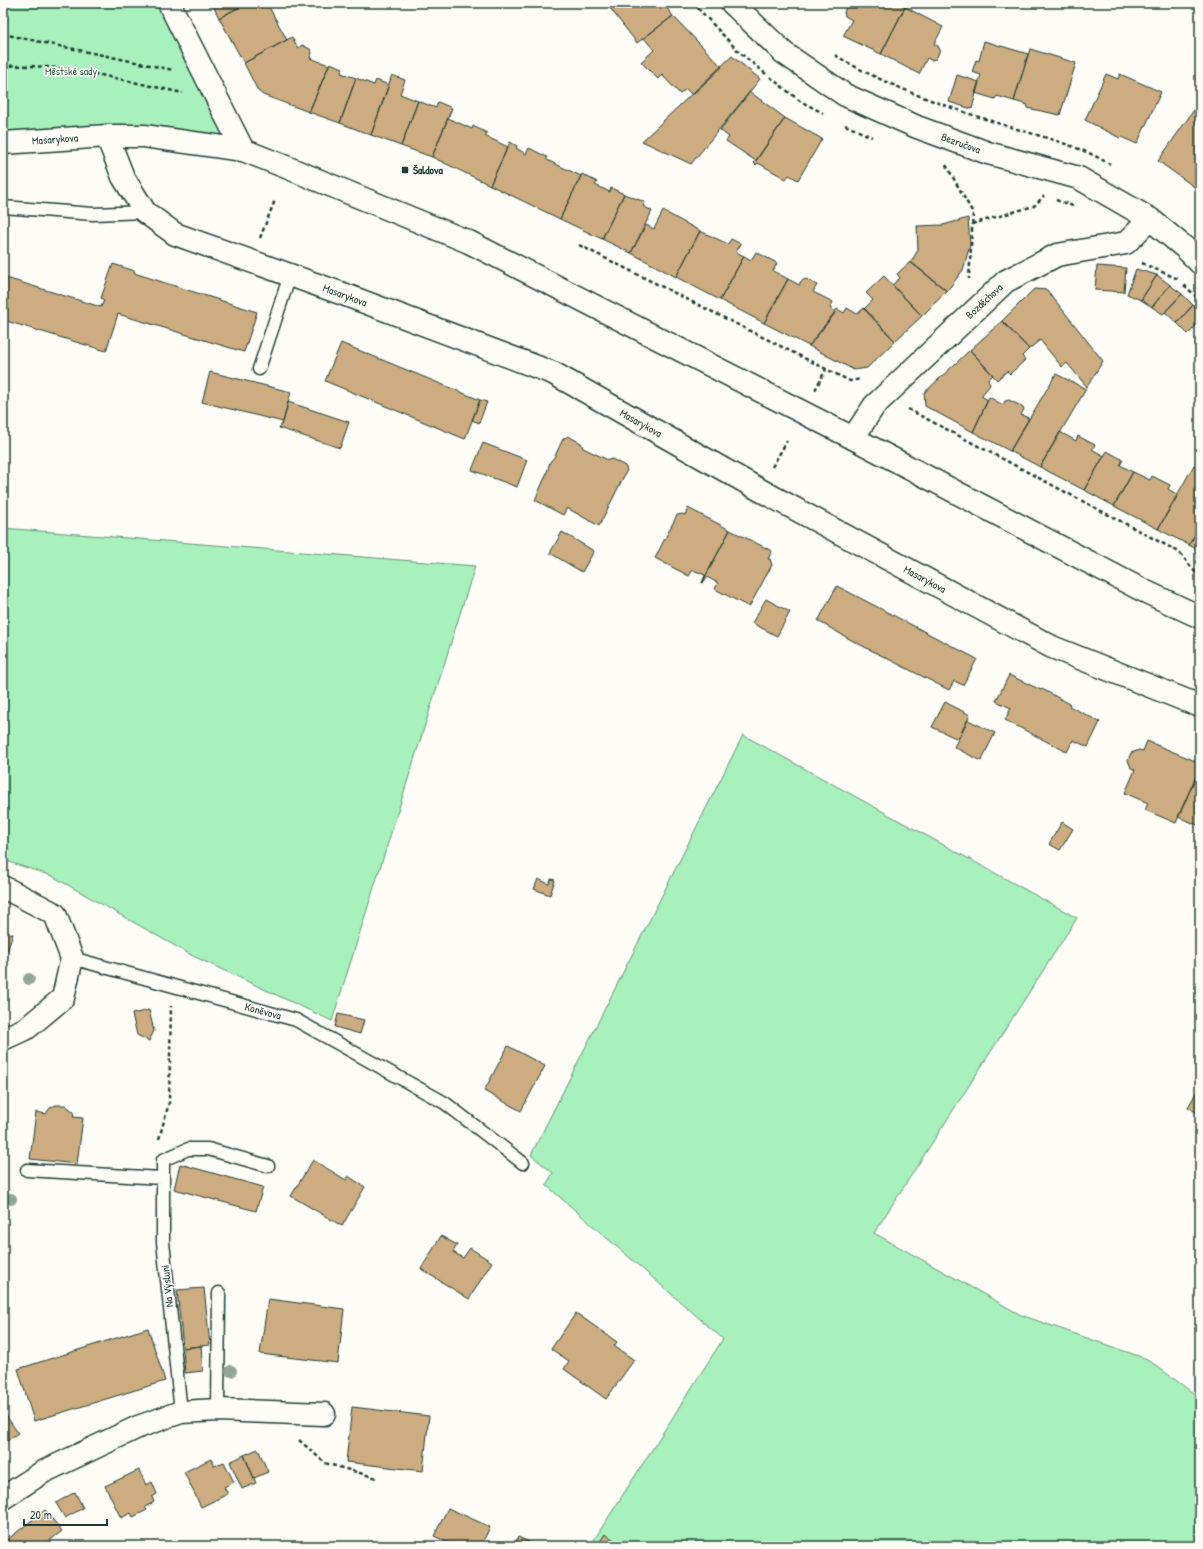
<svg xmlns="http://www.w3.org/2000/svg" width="1203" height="1549" font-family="'Patrick Hand',sans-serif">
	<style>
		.green { fill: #a8f0bc; stroke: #649678 }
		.building { fill: #ccac80; stroke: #1f3d34 }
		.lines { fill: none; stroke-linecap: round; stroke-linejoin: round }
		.lane-casing { stroke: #1f3d34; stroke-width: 15 }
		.street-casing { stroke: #1f3d34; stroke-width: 25 }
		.secondary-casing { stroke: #1f3d34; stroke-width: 25 }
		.path { stroke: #1f3d34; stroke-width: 2.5; stroke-dasharray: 4 3; stroke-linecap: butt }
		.lane { stroke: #fdfcf7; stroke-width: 12 }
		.street { stroke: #fdfcf7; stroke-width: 22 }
		.secondary { stroke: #fdfcf7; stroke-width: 22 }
		.tree { fill: #92a79b }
		.poi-dot { fill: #1f3d34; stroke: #fdfcf7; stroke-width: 1.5 }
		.labels { text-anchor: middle; stroke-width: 3.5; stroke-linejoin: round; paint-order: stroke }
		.park-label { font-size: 11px; fill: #3a614f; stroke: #fdfcf7 }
		.street-label { font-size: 11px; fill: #1f3d34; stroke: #fdfcf7 }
		.poi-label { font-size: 11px; font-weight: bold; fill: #1f3d34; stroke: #fdfcf7; text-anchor: start }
	</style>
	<rect width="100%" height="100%" fill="#fdfcf7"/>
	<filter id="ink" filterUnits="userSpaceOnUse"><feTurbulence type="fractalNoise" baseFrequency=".025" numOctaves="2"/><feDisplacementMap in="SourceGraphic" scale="8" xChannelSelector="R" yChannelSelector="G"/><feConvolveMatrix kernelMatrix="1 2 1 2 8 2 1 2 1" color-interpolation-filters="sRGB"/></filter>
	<g filter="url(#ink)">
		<path class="green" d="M3 3H169L243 150 144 136 3 143Z
			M3 528 475 566 332 1021 191 955 52 876 3 860Z
			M743 735 1077 918 874 1233 1021 1315 1147 1359 1200 1398V1546H590L723 1339 546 1185 553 1173 531 1155Z"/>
		<path class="building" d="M212 3H247L219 18Z
			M247 3H271L269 7 287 40 244 63 219 18Z
			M606 3H663L673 16 637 43Z
			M852 3 859 6 860 3H897L905 7 881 54 843 36 852 20 845 16 844 12 847 4Z
			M905 7 943 27 934 44 938 46 940 50 936 59 931 60 927 58 919 74 881 54Z
			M673 16 722 67 692 95 686 89 680 94 662 75 658 79 641 62 654 50 644 38Z
			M292 37 298 48 302 45 310 49 312 53 310 58 329 65 309 112 263 95 258 91 244 63Z
			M984 41 1028 54 1014 101 997 96 995 99 975 93 981 75 972 72 976 60 979 61Z
			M1030 49 1076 63 1060 115 1027 108 1028 105 1014 101Z
			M732 56 760 79 691 164 642 141Z
			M330 63 343 68 341 73 356 78 340 123 309 112Z
			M1106 74 1118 79 1120 74 1161 92 1137 144 1121 137 1120 138 1085 120Z
			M392 75 405 80 400 94 418 101 401 146 371 135Z
			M957 75 979 82 972 109 949 102Z
			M356 78 374 85 376 80 389 85 371 135 340 123Z
			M750 92 785 118 756 161 726 141 729 137 720 130Z
			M418 101 436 108 438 102 452 108 432 157 401 146Z
			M1196 107 1200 109V191L1158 161Z
			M448 118 472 129 473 126 487 133 485 136 508 147 490 185 432 157Z
			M785 118 822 139 798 180 789 175 786 179 758 163 756 165 754 163Z
			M510 142 517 146 516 148 526 154 529 148 547 157V160L581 176 560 219 490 185Z
			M582 174 597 182 595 185 610 192 611 188 624 194 602 239 560 219Z
			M624 194 645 202 643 206 652 211 631 253 602 239Z
			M663 211 700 231 676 277 631 253 646 225 654 229Z
			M968 218 970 245 963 270 947 291 911 262 918 250 917 226 943 225Z
			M700 231 728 244 731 239 741 244 736 252 744 256 720 300 676 277Z
			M756 252 777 263 773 271 788 279 764 323 720 300 744 256 751 260Z
			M910 262 947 291 922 316 892 285 900 278 897 274Z
			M113 264 135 271 134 273 257 312 244 352 118 314 106 351 3 320V277L101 307 104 300 101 298Z
			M1097 266 1126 268 1124 292 1095 290Z
			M1136 269 1157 275 1141 300 1127 294Z
			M1157 275 1170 285 1152 307 1141 300Z
			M884 276 922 316 895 341 864 309 873 300 866 293Z
			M788 279 799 285 801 281 806 279 817 285 813 292 833 302 830 308 836 312 809 346 764 323Z
			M1170 285 1182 294 1163 314 1152 307Z
			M1034 289 1047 290 1103 361 1087 387 1067 363 1062 367 1040 340 1029 349 1002 321Z
			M1182 294 1193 305 1177 323 1165 312Z
			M1193 305 1200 312V322L1188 334 1177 323Z
			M847 308 857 314 864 308 895 341 867 368 854 370 809 346 837 309 844 313Z
			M1002 321 1029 349 1022 356 1025 360 1010 374 1007 371 997 380 970 350Z
			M341 343 480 400 465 439 325 381Z
			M970 350 993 375 988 380 990 385 981 396 988 400 973 432 925 406 924 393Z
			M210 372 291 392 283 422 202 402Z
			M1056 374 1086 389 1040 467 1010 451Z
			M989 397 1003 405 1005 401 1009 400 1019 405 1024 409 1021 415 1029 418 1010 451 973 432Z
			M480 400 487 402 479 423 472 420Z
			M288 402 349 422 340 448 279 428 283 422Z
			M1060 432 1076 441 1078 436 1095 445 1092 449 1104 456 1084 490 1040 467Z
			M568 436 581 443 583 448 608 460 612 459 625 466 627 470 599 526 567 508 563 515 535 500 546 475 550 462 555 456 563 439Z
			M483 443 527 460 517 487 472 470Z
			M1107 451 1123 460 1120 465 1133 472 1114 506 1084 490Z
			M1194 465 1200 469V526L1189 545 1158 529Z
			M1133 472 1150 480 1152 476 1170 485 1168 489 1178 495 1158 529 1114 506Z
			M688 508 730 530 702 583 705 575 693 570 689 576 655 558 677 515 683 514 685 515Z
			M1200 526V551L1189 545Z
			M730 530 772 551 768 559H770L772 565 749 607 715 589 718 583 707 577 703 583H702Z
			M562 532 594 551 582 572 550 553Z
			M837 586 977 659 963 685 954 681 949 690 853 641 818 621Z
			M766 599 790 612 777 636 752 623Z
			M1009 675 1041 690 1042 689 1070 704 1069 706 1100 722 1088 747 1073 740 1067 752 1005 720 1011 708 996 701Z
			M945 702 970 715 958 739 932 727Z
			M968 720 995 733 981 761 954 747Z
			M1147 741 1200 763V767L1176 823 1145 810 1148 803 1125 793 1135 770 1131 768 1128 760 1131 753 1139 750 1143 751Z
			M1200 767V826L1178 817Z
			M1062 822 1073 829 1060 850 1049 844Z
			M538 879 549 884 551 879 555 880 550 895 534 889Z
			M3 931 13 934 3 964Z
			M149 1010 154 1031 149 1041 137 1035 132 1014Z
			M338 1014 364 1020 360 1034 335 1027Z
			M508 1046 545 1066 521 1111 484 1091Z
			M1200 1086V1115L1188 1107Z
			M56 1105H65L74 1112 73 1117 83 1118 77 1164 30 1159 36 1112 46 1114 50 1108Z
			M313 1160 346 1180 348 1176 365 1187 342 1226 291 1196Z
			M180 1164 263 1187 256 1211 174 1189Z
			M441 1236 457 1245 453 1252 463 1258 470 1248 492 1262 469 1299 421 1269Z
			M204 1288 210 1345 183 1348 177 1290Z
			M268 1299 344 1309 338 1363 260 1354Z
			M576 1313 617 1342 614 1346 634 1360 606 1399 564 1369 569 1361 551 1349Z
			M148 1328 165 1381 34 1421 18 1369Z
			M201 1346 203 1371 185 1373 183 1348Z
			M352 1407 429 1416 423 1471 346 1462Z
			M3 1411 18 1433 3 1444Z
			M258 1449 268 1472 254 1478 244 1455Z
			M244 1455 256 1483 242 1489 230 1462Z
			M211 1459 214 1466 224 1462 234 1482 224 1487 228 1494 201 1507 184 1472Z
			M139 1470 146 1485 152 1482 157 1494 152 1497 154 1502 145 1507 147 1510 133 1517 131 1513 121 1518 105 1486Z
			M75 1492 83 1508 65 1518 56 1503Z
			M448 1508 490 1527 481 1546H455L434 1536Z
			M45 1510 62 1531 43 1546H3V1543Z
			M605 1534 622 1545V1546H597Z
			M518 1537 538 1546H514Z"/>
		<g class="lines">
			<g class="lane-casing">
				<path id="lane" d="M3 207 93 214 145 212
					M259 369 290 275
					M72 958 296 1020 445 1103 523 1163
					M27 1170 161 1178
					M218 1410 219 1293
					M181 1412 163 1242V1160L188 1149H208L268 1166"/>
			</g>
			<g class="street-casing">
				<path id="street" d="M169 3 243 150
					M732 3 784 53 845 95 917 127 988 153 1079 178 1150 219 1184 247 1200 263
					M107 136 123 177 145 212 175 234 343 294 553 373 760 490 1052 647 1200 706
					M853 438 874 406 1006 281 1057 255 1126 243 1150 219
					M3 887 55 914 72 958 63 998 27 1028 3 1039
					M3 1498 43 1472 138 1427 181 1412 218 1410 324 1414"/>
			</g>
			<g class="secondary-casing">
				<path id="secondary" d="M3 143 107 136H144L243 150 286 167 469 242 853 438 1142 590 1200 617"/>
			</g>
			<path class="path" d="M693 3 739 52 766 74
				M3 34 173 70
				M835 55C885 86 950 108 1007 126 1042 137 1078 145 1110 164
				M3 66C64 63 125 81 183 93
				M770 77 800 101 823 113
				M845 125 872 137
				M946 165 973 213 969 279
				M1056 200 1076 207
				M972 224 1034 206 1044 196
				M260 238 275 200
				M579 245 850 381 861 379
				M1142 263 1178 279
				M1184 285 1200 300
				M815 390 826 369
				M908 409 1179 552 1200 578
				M772 467 787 441
				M159 1139 169 1103 171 1006
				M299 1440 325 1463 377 1478"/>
			<use href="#lane" class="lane"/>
			<use href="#street" class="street"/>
			<use href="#secondary" class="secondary"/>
		</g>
		<g class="tree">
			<circle cx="29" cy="979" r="6"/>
			<circle cx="11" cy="1199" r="6"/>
			<circle cx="231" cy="1371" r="6"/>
		</g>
	</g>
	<rect class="poi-dot" x="401" y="166" width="8" height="8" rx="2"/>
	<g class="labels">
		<g class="park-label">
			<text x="71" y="75">Městské sady</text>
		</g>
		<g class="street-label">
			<text transform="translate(55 139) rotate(-4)" y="4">Masarykova</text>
			<text transform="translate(961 143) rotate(20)" y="4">Bezručova</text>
			<text transform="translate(345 295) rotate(20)" y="4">Masarykova</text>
			<text transform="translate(984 301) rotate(-43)" y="4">Bozděchova</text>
			<text transform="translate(641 423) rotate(29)" y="4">Masarykova</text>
			<text transform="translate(925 579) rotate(28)" y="4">Masarykova</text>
			<text transform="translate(263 1011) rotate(15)" y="4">Koněvova</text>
			<text transform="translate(167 1286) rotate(-96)" y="4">Na Výsluní</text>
		</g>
		<g class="poi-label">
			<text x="413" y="174">Šaldova</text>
		</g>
	</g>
	<rect width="1203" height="1549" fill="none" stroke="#fdfcf7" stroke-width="16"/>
	<rect x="8" y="8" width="1187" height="1533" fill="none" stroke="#1f3d34" stroke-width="1.5" filter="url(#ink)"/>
	<path d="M24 1519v6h83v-6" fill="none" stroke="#1f3d34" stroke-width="2"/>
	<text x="30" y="1519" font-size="12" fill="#1f3d34" stroke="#fdfcf7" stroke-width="3" paint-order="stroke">20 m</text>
</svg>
